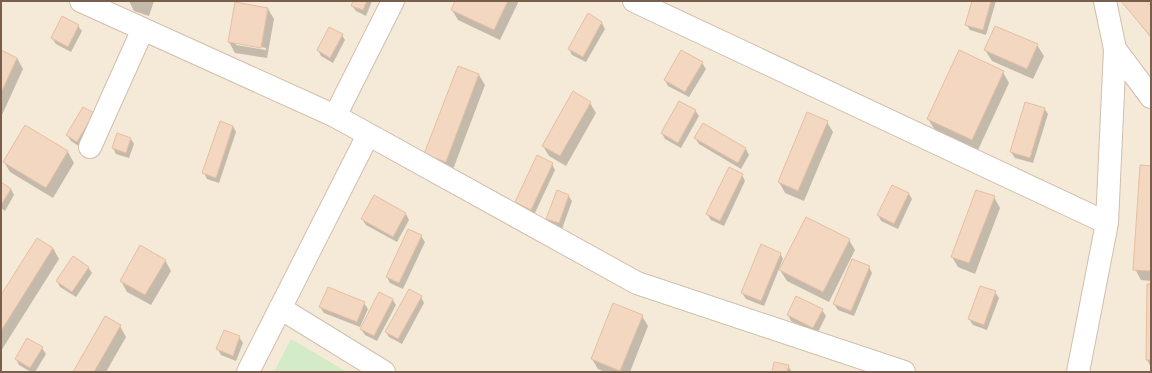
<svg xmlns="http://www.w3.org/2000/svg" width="1152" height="373" font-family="'IBM Plex Sans',sans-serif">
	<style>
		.residential { fill: #f5e9d8 }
		.green { fill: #d4ebc7 }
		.shadow { fill: #0003; fill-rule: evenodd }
		.building { fill: #f3d7c1; stroke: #e6bea1 }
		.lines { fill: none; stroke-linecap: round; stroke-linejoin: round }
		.street-casing { stroke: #d0bfae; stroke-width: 24 }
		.street { stroke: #fff; stroke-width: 22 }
	</style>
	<rect width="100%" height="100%" fill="#fdf6ea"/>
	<path class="residential" d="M1 1H1151V372H1Z"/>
	<path class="green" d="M291 339 347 372H274Z"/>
	<path class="shadow" d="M129 1H154L149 16 134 11Z
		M354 1H372L366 16 356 11 352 6Z
		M456 1H517L518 3 500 40 458 20 452 10Z
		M973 1H996L986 35 970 30 966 24Z
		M1122 1H1146L1151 7V38Z
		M268 9 274 19 267 58 235 53 229 42ZM236 42 266 48V50L236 45Z
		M602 23 605 29 586 62 572 55 569 49Z
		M78 26 82 31 71 52 56 44 52 38Z
		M342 35 345 40 333 63 321 56 318 50Z
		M1037 45 1044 56 1033 79 992 61 985 50Z
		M1 51 17 58 23 69 1 117Z
		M682 51 702 63 706 69 689 97 668 86 665 80Z
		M1003 72 1009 83 978 150 935 130 928 119Z
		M479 75 485 85 452 172 426 154Z
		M590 103 596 113 566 166 549 156 543 146Z
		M1044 108 1048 114 1033 163 1015 158 1011 152Z
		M695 110 699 116 681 148 665 139 662 133Z
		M93 114 80 147 71 141 67 135Z
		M827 122 833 132 804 201 785 193 779 182Z
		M703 124 746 149 749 155 741 169 699 144 695 138Z
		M25 126 68 152 74 163 53 198 10 172 4 162Z
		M233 126 236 132 219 183 207 179 204 173Z
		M131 139 134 144 129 158 116 154 113 148Z
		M552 164 555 170 534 215 519 208 516 202Z
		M1151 167V281L1141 280 1135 269Z
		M742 175 745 181 724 226 711 220 707 214Z
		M1 183 11 189 14 195 5 211 1 208Z
		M909 194 912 199 898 229 881 221 878 215Z
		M568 195 572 201 562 229 551 225 547 219Z
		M375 197 406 214 409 220 397 242 366 225 362 219Z
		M994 197 1000 208 975 274 958 267 952 257Z
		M421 236 425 242 403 289 390 283 387 277Z
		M849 240 855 250 829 302 787 281 780 270Z
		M53 248 59 259 1 351V296Z
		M780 253 783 259 764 306 746 299 742 293Z
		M165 260 171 271 151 305 127 292 121 281Z
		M88 267 92 273 76 297 60 287 57 281Z
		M869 267 872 273 854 316 838 310 834 304Z
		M1151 285V367L1147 360Z
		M995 292 999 298 987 330 973 325 969 319Z
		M421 297 424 303 402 344 389 337 386 332Z
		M797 298 822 310 826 316 817 334 791 321 788 315Z
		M393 300 396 305 377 341 365 335 361 329Z
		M364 303 368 309 360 327 324 313 320 307Z
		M642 316 648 326 630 372H605L598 369 592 359Z
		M120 326 126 337 106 372H75Z
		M239 337 243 343 236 361 221 355 218 349Z
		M42 348 46 354 35 372H31L19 365 16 359Z
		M788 366 792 372H773Z"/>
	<path class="building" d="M353 1H367L363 10 351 6Z
		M455 1H508L494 30 451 10Z
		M972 1H991L983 30 965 25Z
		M1121 1H1147L1151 6V37Z
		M235 2 268 8 261 48 228 42Z
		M588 13 602 22 583 57 568 49Z
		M62 16 79 25 68 47 51 38Z
		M995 26 1038 44 1027 69 984 50Z
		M329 27 343 34 330 58 317 50Z
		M1 50 17 58 1 93Z
		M681 50 703 62 685 92 664 80Z
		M959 50 1004 71 972 140 927 119Z
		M458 66 479 74 446 162 424 154Z
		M573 91 591 102 560 156 542 146Z
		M679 101 696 110 678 143 661 133Z
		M1025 102 1045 108 1030 158 1010 152Z
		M83 107 94 113 77 142 66 135Z
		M807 112 828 121 798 191 778 182Z
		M220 121 233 126 216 178 202 173Z
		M703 123 746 148 738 163 694 138Z
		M25 125 68 151 46 188 3 162Z
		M117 133 131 138 126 153 112 148Z
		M537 155 553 163 531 210 515 202Z
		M1140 165 1151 166V271L1133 270Z
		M729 167 743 174 720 221 706 214Z
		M1 182 11 189 1 205Z
		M892 185 909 193 894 224 877 215Z
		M557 190 569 195 559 223 546 219Z
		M976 190 995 196 969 263 951 257Z
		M374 195 406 213 393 237 361 219Z
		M806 217 850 239 823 292 779 270Z
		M408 229 422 235 399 283 386 277Z
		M37 238 53 248 1 331V295Z
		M761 244 781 253 761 301 741 293Z
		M140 245 166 260 145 295 120 281Z
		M73 256 89 267 72 292 56 281Z
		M852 259 870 266 851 311 833 304Z
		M1147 284H1151V360H1146Z
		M980 286 996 291 984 325 968 319Z
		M328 287 365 302 357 322 319 307Z
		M409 289 422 296 398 339 385 332Z
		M379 292 393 299 374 336 360 329Z
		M796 296 823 309 813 328 787 315Z
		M613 303 643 315 620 371 591 359Z
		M105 316 121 325 94 372H73Z
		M224 330 240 336 233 356 216 349Z
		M27 338 43 347 30 368 15 359Z
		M774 362 789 365 787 372H772Z"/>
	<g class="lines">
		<g class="street-casing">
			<path id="street" d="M81 1 335 116 637 283 904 372
				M634 1 1107 223
				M1115 49 1151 97
				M335 116 393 1
				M90 147 143 29
				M280 308 384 372
				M248 372 368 135
				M1078 372 1107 223 1115 49 1105 1"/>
		</g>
		<use href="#street" class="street"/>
	</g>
	<rect width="1152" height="373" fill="none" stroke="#795e4c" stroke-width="4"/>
</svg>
